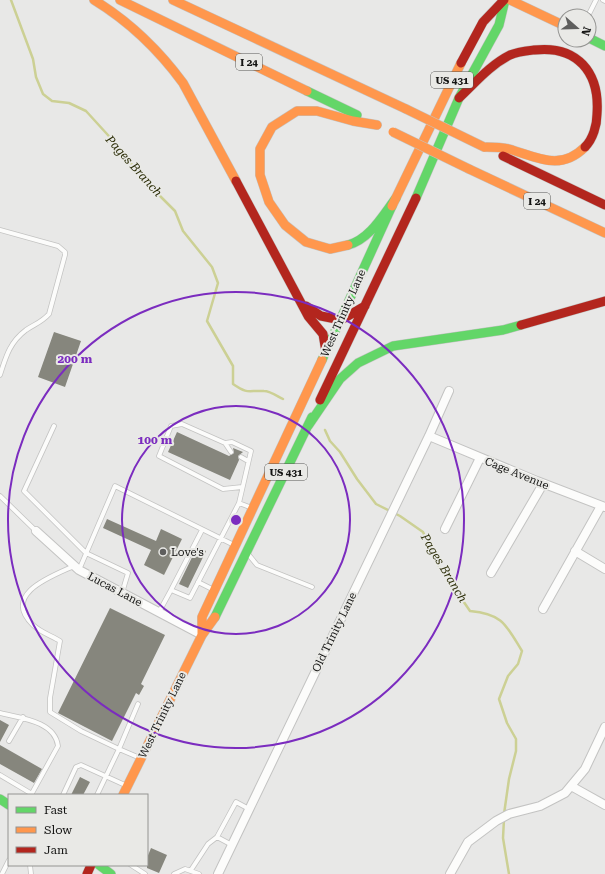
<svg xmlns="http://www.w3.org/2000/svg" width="605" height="874" font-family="'Roboto Serif',serif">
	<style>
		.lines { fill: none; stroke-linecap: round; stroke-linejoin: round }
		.stream { stroke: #ccd094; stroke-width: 2.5 }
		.building { fill: #86867d }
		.lane-casing { stroke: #c3c3c2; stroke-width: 5.5 }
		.street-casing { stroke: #c3c3c2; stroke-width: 10 }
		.fast-casing { stroke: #c3c3c2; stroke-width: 10 }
		.slow-casing { stroke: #c3c3c2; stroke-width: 10 }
		.jam-casing { stroke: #c3c3c2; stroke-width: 10 }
		.lane { stroke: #fcfcfb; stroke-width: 4 }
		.street { stroke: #fcfcfb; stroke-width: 8 }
		.fast { stroke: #63d668; stroke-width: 9 }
		.slow { stroke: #ff974d; stroke-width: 9 }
		.jam { stroke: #b3261e; stroke-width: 9 }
		.slow-bridge-casing { stroke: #c4c4c2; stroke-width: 10; stroke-linecap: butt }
		.slow-bridge { stroke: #ff974d; stroke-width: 9 }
		.ring { fill: none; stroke: #7b2cbf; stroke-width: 2 }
		.poi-dot { fill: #5e5e5d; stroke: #e9e9e6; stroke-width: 1.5 }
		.labels { text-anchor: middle; stroke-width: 4; stroke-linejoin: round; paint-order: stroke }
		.shield { fill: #e9e9e6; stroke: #545452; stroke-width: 1 }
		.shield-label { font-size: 10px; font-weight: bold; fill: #141413 }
		.street-label { font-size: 11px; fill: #141413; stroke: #e9e9e6 }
		.poi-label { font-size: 11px; fill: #141413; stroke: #e9e9e6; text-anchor: start }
		.water-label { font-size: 12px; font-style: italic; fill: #2b2d07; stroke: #e9e9e6 }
		.centre { fill: #7b2cbf; stroke: #e9e9e6; stroke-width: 2 }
		.ring-label { font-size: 12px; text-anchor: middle; font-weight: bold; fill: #7b2cbf; stroke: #e9e9e6; stroke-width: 4; stroke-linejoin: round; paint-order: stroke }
	</style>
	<rect width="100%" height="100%" fill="#e8e8e7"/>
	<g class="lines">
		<path class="stream" d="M11 0 33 59 36 77 43 94 52 101 69 103 86 111 117 145 143 179 175 211 183 231 212 267 218 283 207 321 233 366V384C249 395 248 390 264 391 270 391 277 396 283 399
			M325 430 330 441 340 452 357 479 376 504 400 516 423 532 437 563 470 611C503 614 506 625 522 651L518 664 508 676 499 699 507 723 516 739V751L509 779 504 814
			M504 819 503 838 509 874"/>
	</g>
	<path class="building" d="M54 332 81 341 65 387 38 377Z
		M177 432 229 456 234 453 233 448 243 452 238 456 239 460 230 480 168 452Z
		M107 519 156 541 161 529 182 539 164 575 144 565 151 550 103 528Z
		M197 547 206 551 188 588 179 584Z
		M110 608 165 635 141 684 144 686 139 695 136 693 112 741 58 713Z
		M0 720 9 725 0 742Z
		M0 745 42 769 34 783 0 764Z
		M80 777 90 782 83 795H71Z
		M151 848 167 855 159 873 147 868V858Z"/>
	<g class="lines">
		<g class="lane-casing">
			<path id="lane" d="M603 0 605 1
				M588 16 596 0
				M0 230 58 246 65 252V255L49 314C42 322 35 324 26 330 10 342 6 356 0 375
				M54 426 24 491 86 553 128 573 122 593
				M225 443 231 452
				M241 457 248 461
				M0 496 36 531
				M239 503 251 451 232 442 225 443 182 424 171 426 159 456 223 489 242 487
				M248 554 257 565 312 587
				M74 566C52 576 1 594 33 625 40 632 52 636 60 641L50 698V712L81 731 119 749 138 704
				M79 570 115 486 234 545
				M198 582 214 590
				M171 590 202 530
				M159 612 171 590 190 598 239 503 252 508
				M0 713C20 718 55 721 58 746L31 795
				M9 741 23 717
				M0 775 32 794
				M63 795 76 767 81 765 125 785
				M97 795 119 749 140 758
				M232 845 217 837 236 802 249 809
				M30 865 31 874
				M131 865 145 874
				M191 870 208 844 217 837
				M2 874 9 860
				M174 874 185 869 199 874"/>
		</g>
		<g class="street-casing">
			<path id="street" d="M429 436 537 481 605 507
				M445 529 480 458
				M36 531 79 570 202 635
				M575 551 605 569
				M491 573 543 484
				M543 609 601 506
				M571 786 605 805
				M218 874 429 436 449 391
				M450 874 468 842 496 821 509 814 540 806 565 793 585 769 605 727"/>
		</g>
		<g class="fast-casing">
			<path id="fast" d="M589 38 605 46
				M307 91 357 115
				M416 198 459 98 499 25 505 0
				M348 245C370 239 383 215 396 198
				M322 360 392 206
				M308 426 340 379 358 363 393 346 503 330 521 325
				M215 617 312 417
				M0 799 9 805
				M99 865 111 874"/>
		</g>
		<g class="slow-casing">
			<path id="slow" d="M94 0C130 22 158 49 183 83L236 181
				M120 0 307 91
				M173 0 406 109
				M510 0 565 26
				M484 147C492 147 501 147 509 149 537 157 560 172 585 147
				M469 169 605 233
				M392 206 461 63
				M348 245 330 249 306 242 285 225 269 202 260 175V149L272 127 297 111H317L353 121 377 125
				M202 635V617L322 360
				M123 795 202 635 215 617"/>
		</g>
		<g class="jam-casing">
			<path id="jam" d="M461 63 483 22 504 0
				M459 98C475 83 490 65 510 55 517 52 526 51 534 50 577 45 600 72 597 114 597 125 593 139 585 147
				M503 156 605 205
				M236 181 308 316 323 334 326 352
				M306 306 321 316 341 320 365 306
				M521 325 605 301
				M320 400 416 198
				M87 874 91 865"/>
		</g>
		<use href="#lane" class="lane"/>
		<use href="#street" class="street"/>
		<use href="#fast" class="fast"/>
		<use href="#slow" class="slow"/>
		<use href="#jam" class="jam"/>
		<g class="slow-bridge-casing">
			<path id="slow-bridge" d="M406 109 484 147
				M393 132 469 169"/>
		</g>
		<use href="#slow-bridge" class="slow-bridge"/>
	</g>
	<g class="ring">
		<circle cx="236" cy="520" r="114"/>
		<circle cx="236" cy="520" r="228"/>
	</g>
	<circle class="poi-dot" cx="163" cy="552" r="4"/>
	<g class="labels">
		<g class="shield">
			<rect x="236" y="54" width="26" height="16" rx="3"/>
			<rect x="431" y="72" width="42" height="16" rx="3"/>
			<rect x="524" y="193" width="26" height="16" rx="3"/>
			<rect x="265" y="464" width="42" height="16" rx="3"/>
		</g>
		<g class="shield-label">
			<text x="249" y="66">I 24</text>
			<text x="452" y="84">US 431</text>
			<text x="537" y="205">I 24</text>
			<text x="286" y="476">US 431</text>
		</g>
		<g class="street-label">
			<text transform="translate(343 313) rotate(-66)" y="4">West Trinity Lane</text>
			<text transform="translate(517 473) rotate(22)" y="4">Cage Avenue</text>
			<text transform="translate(115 589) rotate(28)" y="4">Lucas Lane</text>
			<text transform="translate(334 632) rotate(-64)" y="4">Old Trinity Lane</text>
			<text transform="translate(162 715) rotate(-64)" y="4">West Trinity Lane</text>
		</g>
		<g class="poi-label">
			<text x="171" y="556">Love's</text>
		</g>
		<g class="water-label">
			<text transform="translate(134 166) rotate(48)" y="4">Pages Branch</text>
			<text transform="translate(444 568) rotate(59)" y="4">Pages Branch</text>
		</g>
	</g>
	<circle cx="236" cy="520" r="6" class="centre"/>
	<g class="ring-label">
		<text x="75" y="363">200 m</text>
		<text x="155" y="444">100 m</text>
	</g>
	<rect x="8" y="794" width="140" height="72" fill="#e9e9e6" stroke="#949492"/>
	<rect x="16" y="807" width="20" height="6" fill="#63d668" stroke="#949492"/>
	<text x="44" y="814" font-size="12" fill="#141413">Fast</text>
	<rect x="16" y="827" width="20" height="6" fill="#ff974d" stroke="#949492"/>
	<text x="44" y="834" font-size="12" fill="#141413">Slow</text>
	<rect x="16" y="847" width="20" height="6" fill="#b3261e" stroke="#949492"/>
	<text x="44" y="854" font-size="12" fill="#141413">Jam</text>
	<g transform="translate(577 28) rotate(110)"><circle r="19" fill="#e9e9e6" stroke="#949492"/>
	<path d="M0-3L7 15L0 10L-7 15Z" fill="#5e5e5d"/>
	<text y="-6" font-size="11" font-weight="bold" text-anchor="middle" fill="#141413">N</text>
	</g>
</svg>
